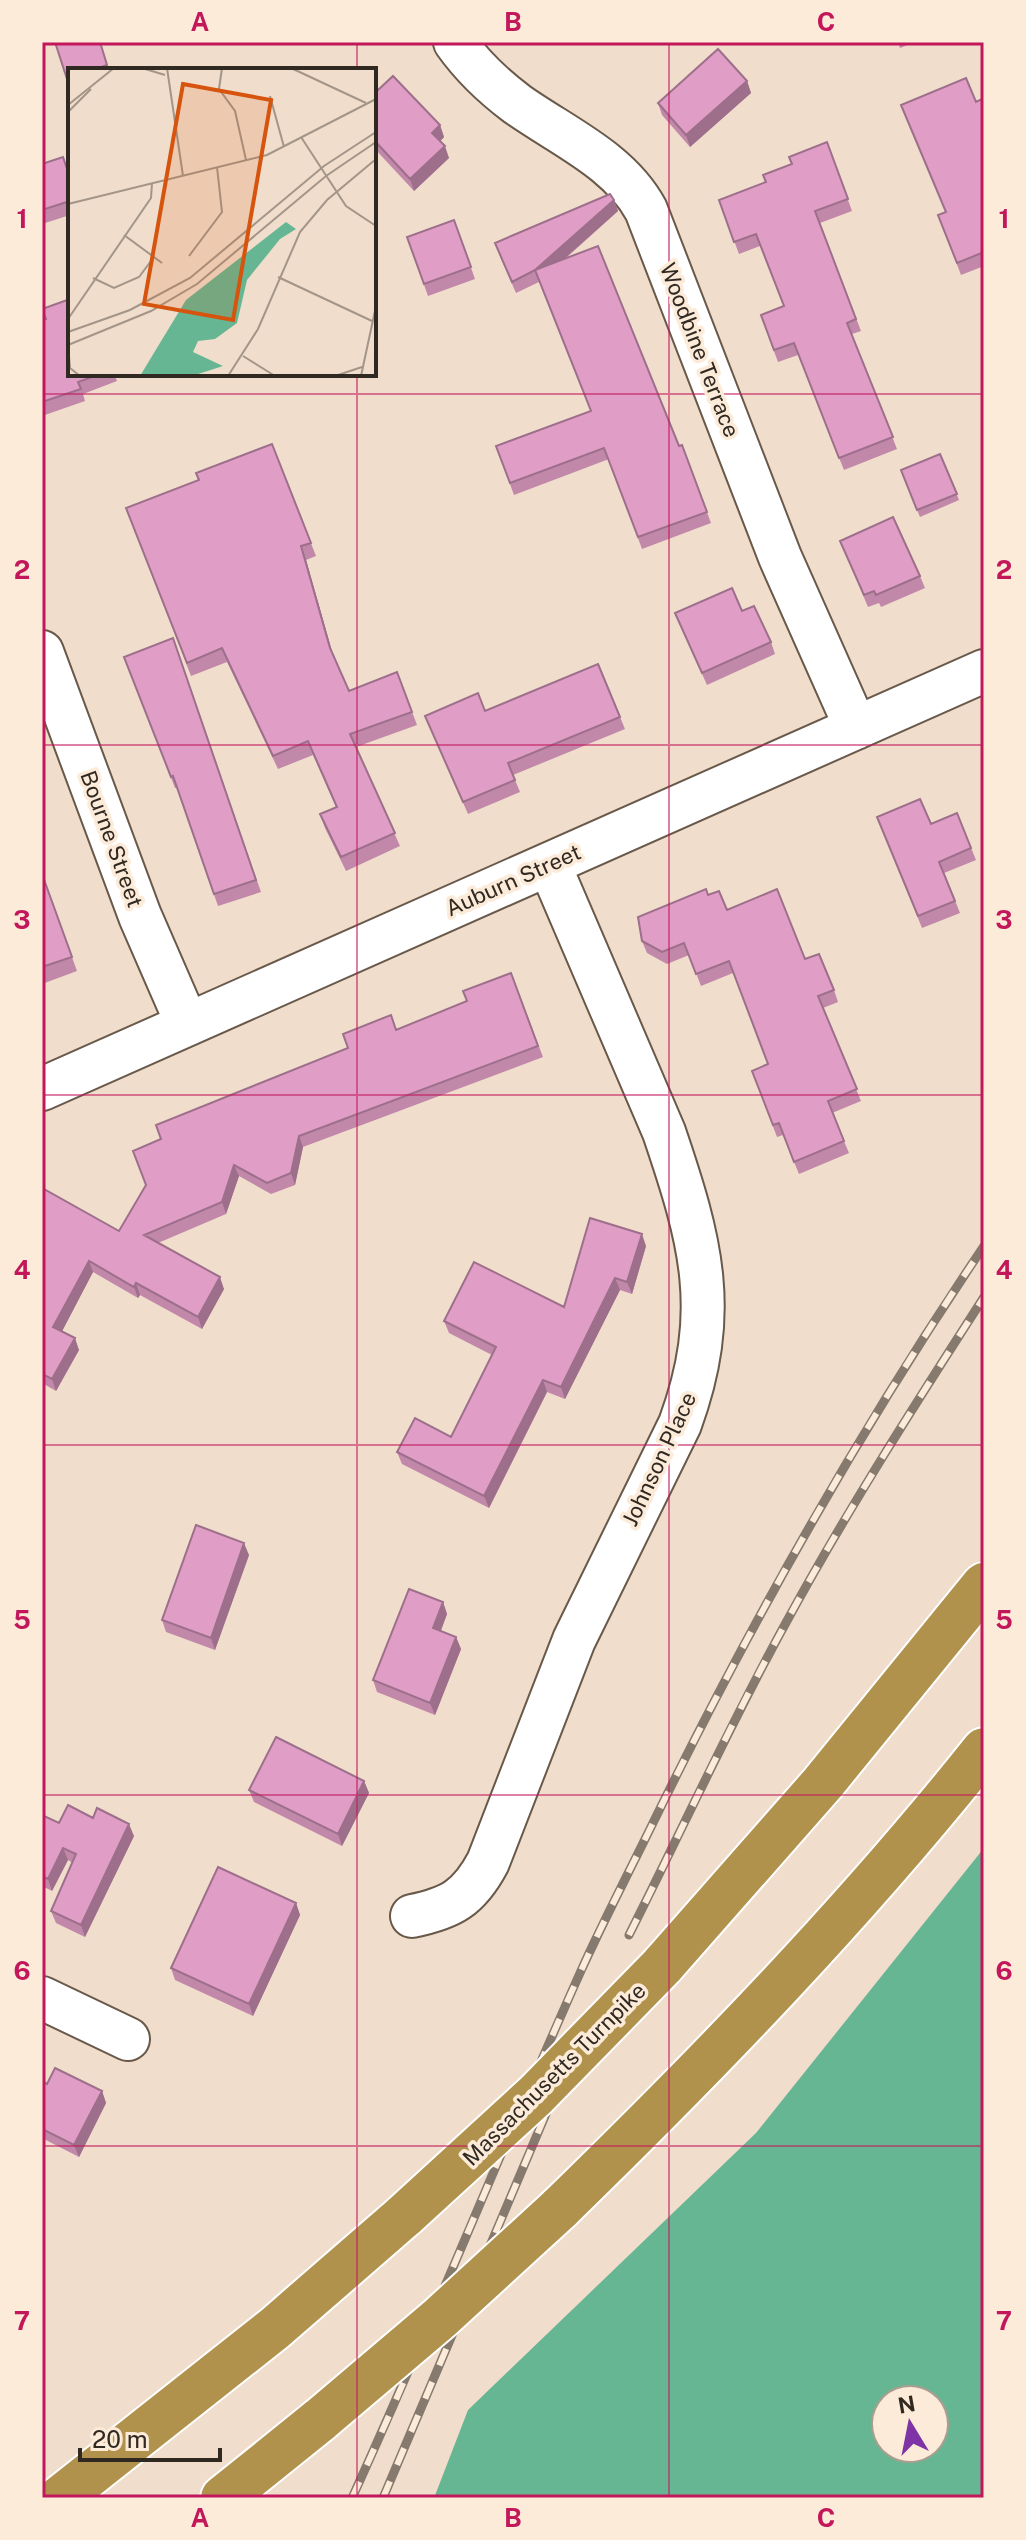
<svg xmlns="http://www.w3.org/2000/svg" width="1026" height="2540" font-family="'Public Sans',sans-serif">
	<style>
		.forest { fill: #67b693; fill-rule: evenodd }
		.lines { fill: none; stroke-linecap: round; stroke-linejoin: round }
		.minor-casing { stroke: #68594a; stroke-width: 46 }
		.motorway-casing { stroke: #fff; stroke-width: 48 }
		.minor { stroke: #fff; stroke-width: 42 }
		.motorway { stroke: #b1924c; stroke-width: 44 }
		.rail-casing { stroke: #867a6e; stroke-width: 9 }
		.rail { stroke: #fdebd9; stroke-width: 6; stroke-dasharray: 18; stroke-linecap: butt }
		.motorway-bridge-casing { stroke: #fff; stroke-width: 48; stroke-linecap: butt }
		.motorway-bridge { stroke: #b1924c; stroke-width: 44 }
		.wall { fill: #c188aa }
		.shaded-wall { fill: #9d6f8b }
		.building { fill: #e09ec6; stroke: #9d6f8b; stroke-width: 2 }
		.grid { fill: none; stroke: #c2185b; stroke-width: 2; stroke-opacity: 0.55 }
		.labels { text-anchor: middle; stroke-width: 7; stroke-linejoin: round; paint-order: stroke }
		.street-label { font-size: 22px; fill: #302922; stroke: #fdebd9 }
		.inset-road { fill: none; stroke: #a39588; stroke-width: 2 }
		.view { fill: #d6540e; fill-opacity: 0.15; stroke: #d6540e; stroke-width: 4 }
		.inset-edge { fill: none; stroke: #302922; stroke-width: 4 }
		.neatline { fill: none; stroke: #c2185b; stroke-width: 3 }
		.grid-label { font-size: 26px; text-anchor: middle; font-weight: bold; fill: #c2185b }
	</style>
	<rect width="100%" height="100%" fill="#f0ddcc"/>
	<path class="forest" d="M984 1848V2498H434L468 2410 756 2133ZM886 2400H934V2448H886Z"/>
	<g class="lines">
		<g class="minor-casing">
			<path id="minor" d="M455 42C472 66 493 86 517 104 562 136 619 160 646 210L780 557 856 728
				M42 652 140 916 187 1024
				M42 1089 984 671
				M412 1916C451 1908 469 1898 488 1862L574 1640 680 1424C721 1312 701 1241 664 1132L549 864
				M42 1998 128 2039"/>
		</g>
		<g class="motorway-casing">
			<path id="motorway" d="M662 1966 823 1783 984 1585
				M559 2209C708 2064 854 1913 984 1750
				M60 2498 275 2328 405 2215
				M223 2498 321 2419"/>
		</g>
		<use href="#minor" class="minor"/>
		<use href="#motorway" class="motorway"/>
		<g class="rail-casing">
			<path id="rail" d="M629 1935C682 1830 731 1722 788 1619 848 1509 916 1403 984 1297
				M352 2498C431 2325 502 2147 580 1973 602 1924 627 1876 651 1827 749 1626 859 1431 984 1246
				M383 2498 576 2043"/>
		</g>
		<use href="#rail" class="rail"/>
		<g class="motorway-bridge-casing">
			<path id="motorway-bridge" d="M405 2215 536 2095 662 1966
				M321 2419 440 2318 559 2209"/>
		</g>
		<use href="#motorway-bridge" class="motorway-bridge"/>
	</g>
	<path class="wall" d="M55 42H100L109 70H70L69 85Z
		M898 42H915L900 48Z
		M747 81 751 93 690 147 662 115 658 103Z
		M374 86 378 90 440 125 444 137 440 141 449 158 414 191 374 148Z
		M984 98V266L961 275 938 215 946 212 901 105 976 102Z
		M827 142 852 211 820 223 861 331 852 334 897 449 844 470 798 355 778 362 765 327 784 307 760 246 739 254 719 200 766 183Z
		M42 164 70 176V215L42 224Z
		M614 200 618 211 565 259 679 446 682 445 711 523 642 549 609 459 514 495 496 446 591 411 539 282 516 293 499 254Z
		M454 220 475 279 428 296 407 237Z
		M42 320 70 374H120L115 376 117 381 83 394 85 401 42 416Z
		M272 444 316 556 306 560 333 655 349 691 397 672 417 725 356 747 400 846 346 871 325 828 320 814 336 807 313 755 278 769 227 662 191 676 126 508 198 480Z
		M940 454 959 500 920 517 901 471Z
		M840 541 920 576 925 588 881 607 879 603 868 607Z
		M742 611 771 642 775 654 707 685 675 613Z
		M173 638 261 892 218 906 177 788H175L124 657Z
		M485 711 620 717 625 729 513 775 520 792 468 814 425 716Z
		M957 813 976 860 944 873 960 913 922 928 877 817 931 824Z
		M42 874 77 971 42 984Z
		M708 895 727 910 805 959 834 990 838 1002 823 1008 861 1101 832 1113 849 1153 799 1174 783 1135 777 1137 752 1071 768 1064 733 973 701 986 689 955 667 964 647 953 642 941Z
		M511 973 543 1057 303 1147 295 1185 271 1194 239 1176 226 1214 158 1243 224 1289 202 1329 140 1295 138 1298 93 1272 62 1331 79 1350 56 1391 42 1383V1188L119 1231 146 1185 161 1139 396 1030 467 1001Z
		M646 1246 632 1294 620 1290 565 1399 547 1392 489 1508 402 1464 397 1452 451 1437 492 1355 449 1333 444 1321 564 1307Z
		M249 1555 215 1650 166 1632 162 1620Z
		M443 1602 447 1614 441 1631 456 1637 461 1649 435 1715 377 1692 373 1680Z
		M364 1781 369 1793 342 1846 254 1802 249 1790Z
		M42 1815 59 1823 93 1818 134 1836 85 1937 56 1923 51 1911 73 1863 68 1860 52 1891 42 1886Z
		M296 1903 300 1915 253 2016 175 1980 171 1968Z
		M47 2084 102 2091 106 2103 79 2157 42 2138V2087Z"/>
	<path class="shaded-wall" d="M747 81 751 93 690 147 686 135Z
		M440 125 444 137 437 145 432 133Z
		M445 146 449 158 414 191 410 179Z
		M614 200 618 211 539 281 535 270Z
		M301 546 306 560 335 662 330 648Z
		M299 1136 303 1147 295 1185 291 1173Z
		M234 1165 239 1176 226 1214 222 1202Z
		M642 1234 646 1246 632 1294 627 1282Z
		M89 1261 93 1272 58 1339 53 1327Z
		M220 1277 224 1289 202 1329 198 1317Z
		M615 1278 620 1290 565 1399 561 1387Z
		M136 1283 140 1295 138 1298 134 1287Z
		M75 1338 79 1350 56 1391 52 1379Z
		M543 1380 547 1392 489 1508 484 1496Z
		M244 1543 249 1555 215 1650 211 1638Z
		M443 1602 447 1614 437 1640 433 1628Z
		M456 1637 461 1649 435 1715 430 1703Z
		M364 1781 369 1793 342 1846 338 1834Z
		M129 1824 134 1836 85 1937 81 1925Z
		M63 1848 68 1860 52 1891 48 1879Z
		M296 1903 300 1915 253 2016 249 2004Z
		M102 2091 106 2103 79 2157 74 2145Z"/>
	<path class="building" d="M55 42H100L107 65 93 70H70V78L67 79Z
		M718 49 747 81 686 135 658 103Z
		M393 76 440 125 432 133 445 146 410 179 374 140V86L378 90Z
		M966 78 976 102 984 98V252L957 263 938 215 946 212 901 105Z
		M827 142 848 199 815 211 856 319 847 323 893 437 839 458 794 343 774 350 761 315 784 306 756 234 734 242 719 200 766 182 763 175 792 164 789 157Z
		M63 157 70 178V201L42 210V164Z
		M610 194 614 200 535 270 598 246 679 446 682 445 707 512 638 537 604 448 510 483 496 446 591 411 535 270 512 282 495 243Z
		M454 220 471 267 424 284 407 237Z
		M70 299V374H100L78 382 81 389 42 402V320L46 319 42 309Z
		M272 444 311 543 301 546 330 648 349 691 397 672 412 712 350 734 395 833 341 857 320 814 337 807 308 741 273 756 222 648 187 663 126 508 199 480 196 473Z
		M940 454 957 494 917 510 901 470Z
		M893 517 920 576 876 595 874 591 864 595 840 541Z
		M732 588 742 611 754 606 771 642 702 673 675 613Z
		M173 638 256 880 214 894 173 776 171 777 124 657Z
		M598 664 620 717 508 763 515 780 463 802 425 716 478 693 485 711Z
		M920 799 931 824 957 813 971 848 939 862 955 901 918 916 877 817Z
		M42 874 72 957 42 967Z
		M706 889 708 895 719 891 727 910 777 889 805 959 819 954 834 990 818 996 857 1089 828 1101 844 1141 794 1162 779 1123 773 1125 752 1071 768 1064 729 961 696 974 684 943 662 952 642 941 638 917Z
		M511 973 538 1046 299 1136 291 1173 267 1183 234 1165 222 1202 144 1235 220 1277 198 1317 136 1283 134 1287 89 1261 53 1327 75 1338 52 1379 42 1374V1188L119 1231 146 1185 133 1151 161 1139 156 1125 348 1048 343 1034 391 1015 396 1030 467 1001 463 991Z
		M590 1218 642 1234 627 1282 615 1278 561 1387 543 1380 484 1496 397 1452 415 1418 451 1437 496 1347 444 1321 474 1262 564 1307Z
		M196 1525 244 1543 211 1638 162 1620Z
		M409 1589 443 1602 433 1628 456 1637 430 1703 373 1680Z
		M276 1737 364 1781 338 1834 249 1790Z
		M68 1805 93 1818 97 1808 129 1824 81 1925 51 1911 76 1854 63 1848 48 1879 42 1876V1815L59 1823Z
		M218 1867 296 1903 249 2004 171 1968Z
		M55 2068 102 2091 74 2145 42 2129V2087L44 2082 47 2084Z"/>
	<path class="grid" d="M357 42V70M669 42V2498M357 374V2498M42 394H984M42 745H984M42 1095H984M42 1445H984M42 1795H984M42 2146H984"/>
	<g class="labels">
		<g class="street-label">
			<text transform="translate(700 350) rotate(69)" y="8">Woodbine Terrace</text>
			<text transform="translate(112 839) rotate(70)" y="8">Bourne Street</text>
			<text transform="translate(513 880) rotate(-24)" y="8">Auburn Street</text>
			<text transform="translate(659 1459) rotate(-65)" y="8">Johnson Place</text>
			<text transform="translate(554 2074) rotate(-45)" y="8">Massachusetts Turnpike</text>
		</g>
	</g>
	<g transform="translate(68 68)">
		<rect width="308" height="308" fill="#f0ddcc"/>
		<path d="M218 154 228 161 212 171 179 212 169 255 147 271 130 273 125 284 155 298 124 308H72L118 232Z" fill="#67b693"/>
		<path class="inset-road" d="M74 0 97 7M99 0 115 108M154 0 151 21 167 43 178 92M223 0 298 35M202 28 216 79M0 37 46 0M0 44 23 21M233 69 278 138 308 158M0 136 199 87 308 31M56 167 94 195M121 188 154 144 149 99M210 209 304 253M25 210 46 220 71 209 86 189M0 251 83 130 84 115M0 264 62 242 122 210 256 98 308 64M0 277 83 243 129 216 258 108 308 74M1 288 2 300 12 308M175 288 207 308M160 308 190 261 232 164 259 132 308 91M267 308 294 299M293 308 308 238"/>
		<path class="view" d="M115 16 203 32 165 252 76 236Z"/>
		<rect width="308" height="308" class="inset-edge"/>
	</g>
	<rect width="1026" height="2540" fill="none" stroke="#fdebd9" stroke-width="88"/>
	<g transform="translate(910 2424) rotate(350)"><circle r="38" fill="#fdebd9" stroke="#ab9d90" stroke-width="2"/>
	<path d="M0-6L14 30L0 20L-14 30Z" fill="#7f34a6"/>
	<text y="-12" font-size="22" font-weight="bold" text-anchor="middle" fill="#302922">N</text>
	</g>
	<path d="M80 2448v12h140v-12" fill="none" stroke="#302922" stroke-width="4"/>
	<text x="92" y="2448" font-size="24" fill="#302922" stroke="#fdebd9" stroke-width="6" paint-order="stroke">20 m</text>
	<rect x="44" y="44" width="938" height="2452" class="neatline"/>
	<g class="grid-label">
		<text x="200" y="31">A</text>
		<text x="513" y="31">B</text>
		<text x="826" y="31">C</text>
		<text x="22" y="228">1</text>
		<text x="1004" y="228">1</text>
		<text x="22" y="579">2</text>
		<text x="1004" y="579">2</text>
		<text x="22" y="929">3</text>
		<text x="1004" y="929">3</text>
		<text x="22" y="1279">4</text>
		<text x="1004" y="1279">4</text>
		<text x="22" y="1629">5</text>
		<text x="1004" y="1629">5</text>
		<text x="22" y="1980">6</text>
		<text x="1004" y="1980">6</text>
		<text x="22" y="2330">7</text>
		<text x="1004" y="2330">7</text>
		<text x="200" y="2527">A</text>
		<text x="513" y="2527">B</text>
		<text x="826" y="2527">C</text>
	</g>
</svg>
